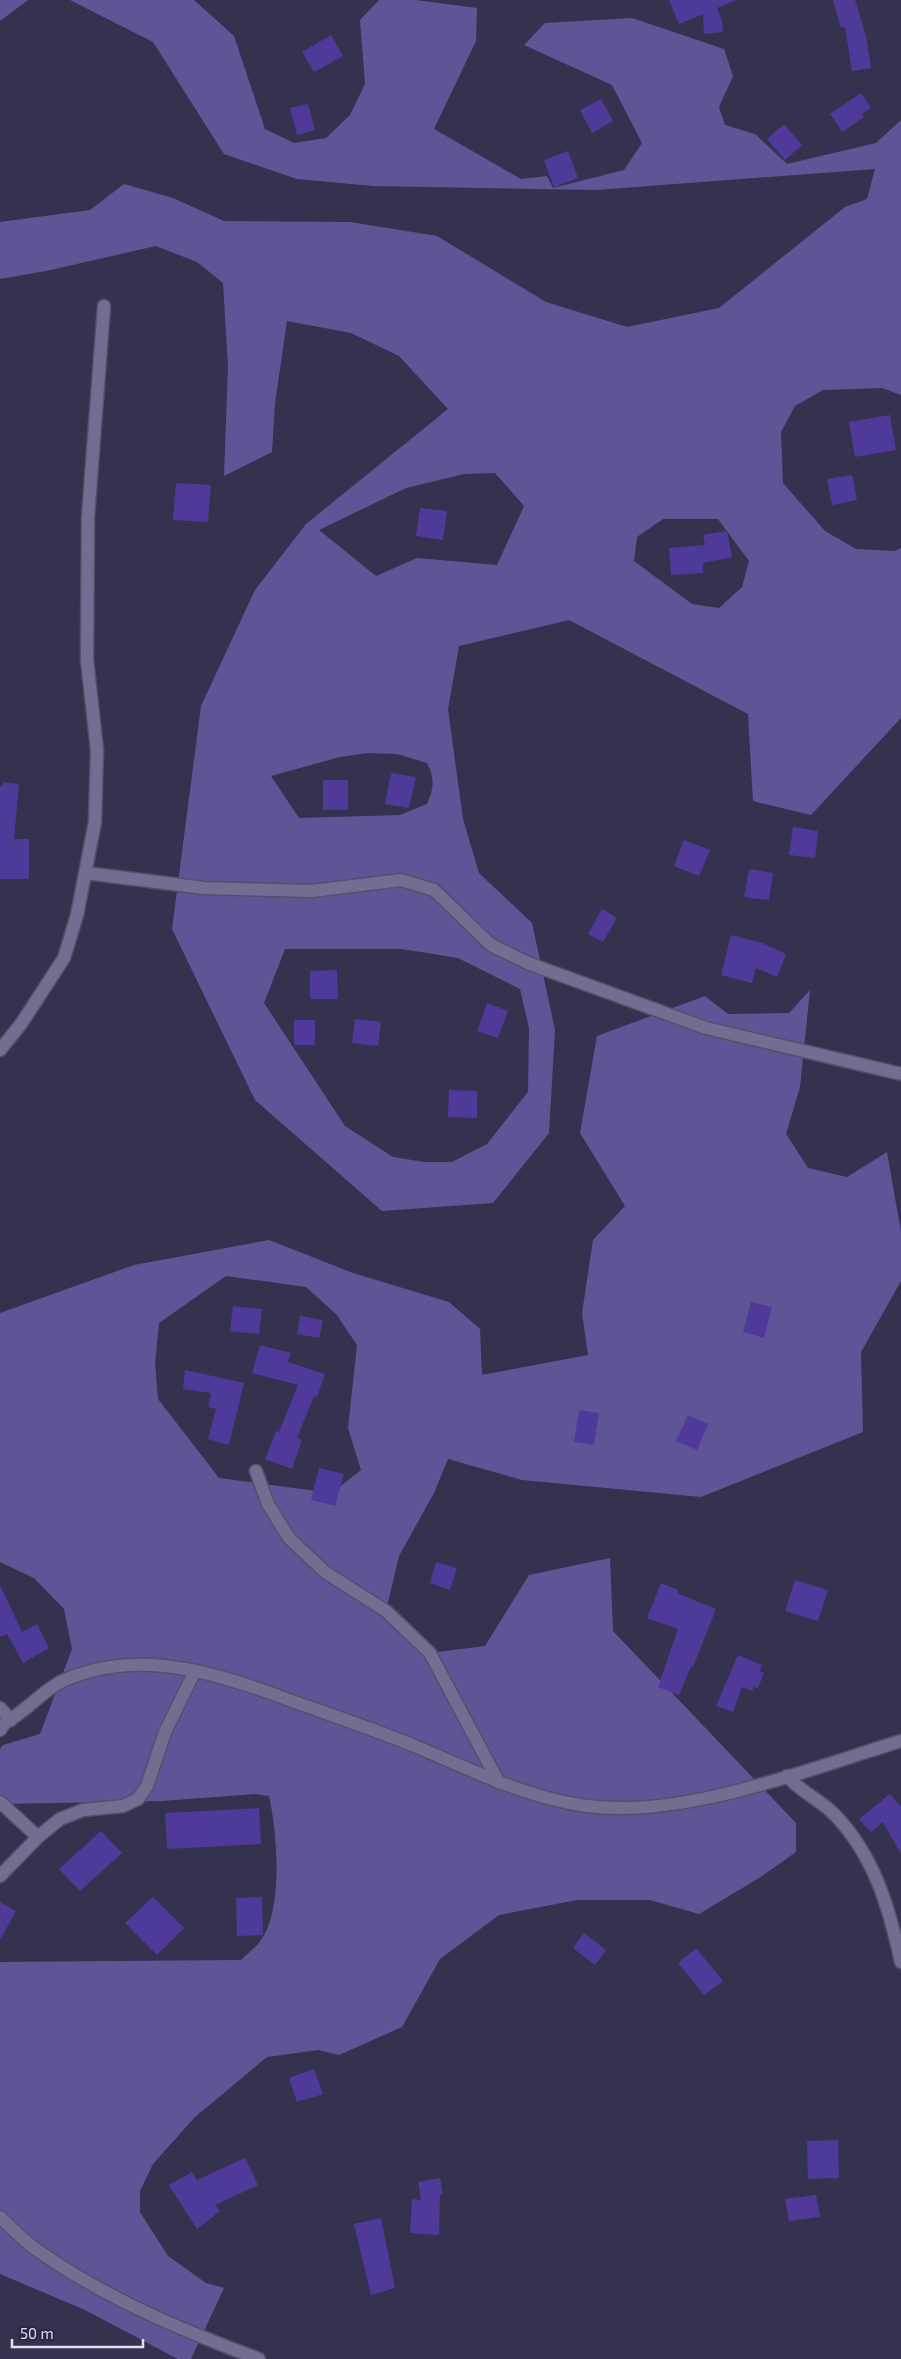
<svg xmlns="http://www.w3.org/2000/svg" width="901" height="2359" font-family="'Exo 2',sans-serif">
	<style>
		.green { fill: #5f5596; fill-rule: evenodd }
		.building { fill: #4f3a9a }
		.lines { fill: none; stroke-linecap: round; stroke-linejoin: round }
		.minor-casing { stroke: #54506a; stroke-width: 15 }
		.secondary-casing { stroke: #54506a; stroke-width: 15 }
		.minor { stroke: #716e91; stroke-width: 12 }
		.secondary { stroke: #716e91; stroke-width: 12 }
	</style>
	<rect width="100%" height="100%" fill="#353250"/>
	<path class="green" d="M0 0H28L0 21Z
		M70 0H194L234 36 265 129 294 143 326 138 350 115 365 84 360 20 379 0H416L477 8 476 41 434 129 521 179 547 176 553 188 624 170 642 143 612 85 524 45 545 23 632 18 724 49 733 76 719 107 725 125 755 134 787 164 876 143 901 120V395L882 388 823 390 795 406 781 432 783 483 825 531 856 549 895 551 901 548V718L811 815 753 801 748 714 569 620 459 646 448 709 463 819 479 873 532 923 555 1030 549 1133 493 1203 382 1211 255 1100 172 929 201 706 255 590 306 524 448 409 399 356 351 333 287 321 275 403 272 452 224 476 228 366 223 283 197 262 156 246 46 271 0 279V222L90 210 124 184 173 198 224 221 350 222 437 236 546 302 627 327 719 308 845 207 867 199 875 169 596 190 373 186 297 179 224 154 153 42ZM495 473 524 506 497 565 417 558 376 576 319 530 406 488 464 474ZM663 519H718L749 561 742 587 719 608 692 604 634 561 637 537ZM367 753 397 754 427 763C435 779 434 788 427 804L400 815 299 818 271 776 340 757ZM285 949H402L458 958 520 989 529 1028 528 1092 487 1144 452 1162H424L393 1157 345 1126 264 1003Z
		M810 990 800 1087 786 1134 808 1168 847 1177 887 1152 901 1232V1281L861 1352 863 1432 701 1497 522 1480 448 1459 434 1493 399 1556 386 1611 430 1653 485 1646 529 1575 610 1558 613 1631 796 1823V1852L759 1878 699 1914 650 1900H577L499 1915 440 1959 402 2027 339 2055 318 2050 267 2057 194 2118 153 2164 140 2191V2212L168 2256 206 2283 224 2288 191 2359H178L85 2310 0 2274V1962L241 1960C248 1953 258 1946 263 1937 283 1906 277 1831 269 1796L255 1794 162 1801 0 1804V1749L3 1745 40 1734 72 1649 64 1609 34 1578 0 1562V1313L134 1265 269 1240 353 1273 449 1302 480 1329 482 1375 588 1355 582 1313 593 1240 625 1206 580 1133 597 1036 705 996 728 1014 789 1013ZM226 1276 306 1287 336 1314 357 1345 348 1428 361 1470 332 1493 219 1478 158 1399 155 1363 159 1323Z"/>
	<path class="building" d="M669 0H736L717 8 722 21 723 32 704 34 703 14 679 24Z
		M833 0H855L866 36 871 68 852 71 845 27 841 28Z
		M331 35 343 56 314 72 302 52Z
		M861 93 871 108 862 114 864 117 842 132 830 114Z
		M601 99 613 121 592 133 580 110Z
		M308 104 315 130 297 135 290 108Z
		M784 124 802 145 785 160 767 139Z
		M568 151 578 178 554 187 544 160Z
		M890 415 896 450 855 457 849 422Z
		M852 475 857 500 832 505 827 479Z
		M176 483 211 485 208 522 173 520Z
		M420 508 447 511 443 540 416 536Z
		M727 531 732 557 703 563V573L671 575 669 548 705 545 703 535Z
		M391 773 416 777 409 808 385 804Z
		M323 780H348V810H323Z
		M3 782 19 784 14 839H29V879H0V786H3Z
		M793 827 818 831 815 858 789 855Z
		M684 840 710 850 699 876 674 866Z
		M749 869 773 873 769 900 744 897Z
		M602 909 617 918 603 942 588 934Z
		M731 935 762 943 786 954 777 977 756 968 752 983 721 975Z
		M337 970 338 999H310V971Z
		M487 1003 508 1011 498 1038 477 1031Z
		M355 1019 381 1022 378 1046 352 1043Z
		M294 1020H315V1045H294Z
		M449 1090 477 1091V1118L448 1117Z
		M751 1302 772 1307 764 1338 743 1332Z
		M233 1306 262 1309 259 1334 230 1331Z
		M300 1316 323 1320 319 1338 297 1334Z
		M260 1345 291 1353 288 1362 325 1374 317 1397 314 1396 297 1438 302 1440 292 1469 265 1459 276 1431 279 1432 298 1385 252 1373Z
		M185 1370 244 1383 229 1445 208 1439 216 1409 208 1407 211 1393 183 1389Z
		M579 1410 599 1413 594 1445 574 1442Z
		M688 1415 708 1424 697 1450 676 1441Z
		M319 1468 344 1474 335 1506 311 1500Z
		M436 1562 457 1568 450 1590 430 1583Z
		M795 1580 828 1590 818 1621 785 1611Z
		M661 1583 678 1590 677 1593 716 1609 693 1667H691L679 1695 658 1687 678 1629 647 1618Z
		M0 1585 22 1632 37 1624 49 1648 23 1663 7 1634 0 1637Z
		M738 1655 762 1665 760 1671 764 1673 758 1688 754 1687 752 1691 742 1687 733 1712 716 1706Z
		M890 1794 901 1807V1854L883 1822 871 1832 859 1819Z
		M259 1808 261 1844 167 1849 165 1813Z
		M101 1831 122 1853 80 1891 59 1869Z
		M153 1897 184 1928 157 1955 125 1923Z
		M262 1897 263 1935 237 1936 236 1898Z
		M0 1902 16 1911 0 1940Z
		M584 1933 606 1950 595 1965 573 1948Z
		M696 1948 723 1981 704 1995 678 1963Z
		M314 2069 323 2094 297 2102 289 2078Z
		M838 2140 839 2178 808 2179 807 2141Z
		M245 2158 258 2185 215 2205 220 2211 197 2229 169 2185 192 2172 197 2180Z
		M440 2178 443 2195H440L439 2235 410 2233 412 2199 421 2200 418 2182Z
		M816 2195 820 2217 789 2221 785 2199Z
		M381 2218 395 2288 371 2295 354 2224Z"/>
	<g class="lines">
		<g class="minor-casing">
			<path id="minor" d="M86 873 204 888 312 891 401 880 434 890 491 945 530 964 706 1028 901 1074
				M0 1050 21 1024 64 958 77 915 95 822 97 750 87 660 88 517 104 306
				M256 1471 268 1504 289 1538 325 1572 386 1611 430 1653 499 1783
				M0 1708 11 1720
				M787 1776C801 1792 820 1800 834 1814 874 1855 889 1907 901 1962
				M0 1802 38 1837
				M0 1876 38 1837 60 1819 83 1810 123 1806 138 1799 147 1786 165 1732 195 1671
				M0 2217C12 2228 24 2241 37 2250 105 2298 181 2330 259 2359"/>
		</g>
		<g class="secondary-casing">
			<path id="secondary" d="M0 1730 5 1723C23 1713 37 1697 54 1686 62 1680 74 1676 84 1673 153 1651 228 1677 292 1701 334 1716 376 1730 417 1747 472 1770 526 1798 587 1806 683 1819 809 1769 901 1741"/>
		</g>
		<use href="#minor" class="minor"/>
		<use href="#secondary" class="secondary"/>
	</g>
	<path d="M12 2339v8h131v-8" fill="none" stroke="#e0def2" stroke-width="2.5"/>
	<text x="20" y="2339" font-size="15" fill="#e0def2" stroke="#2b2745" stroke-width="4" paint-order="stroke">50 m</text>
</svg>
